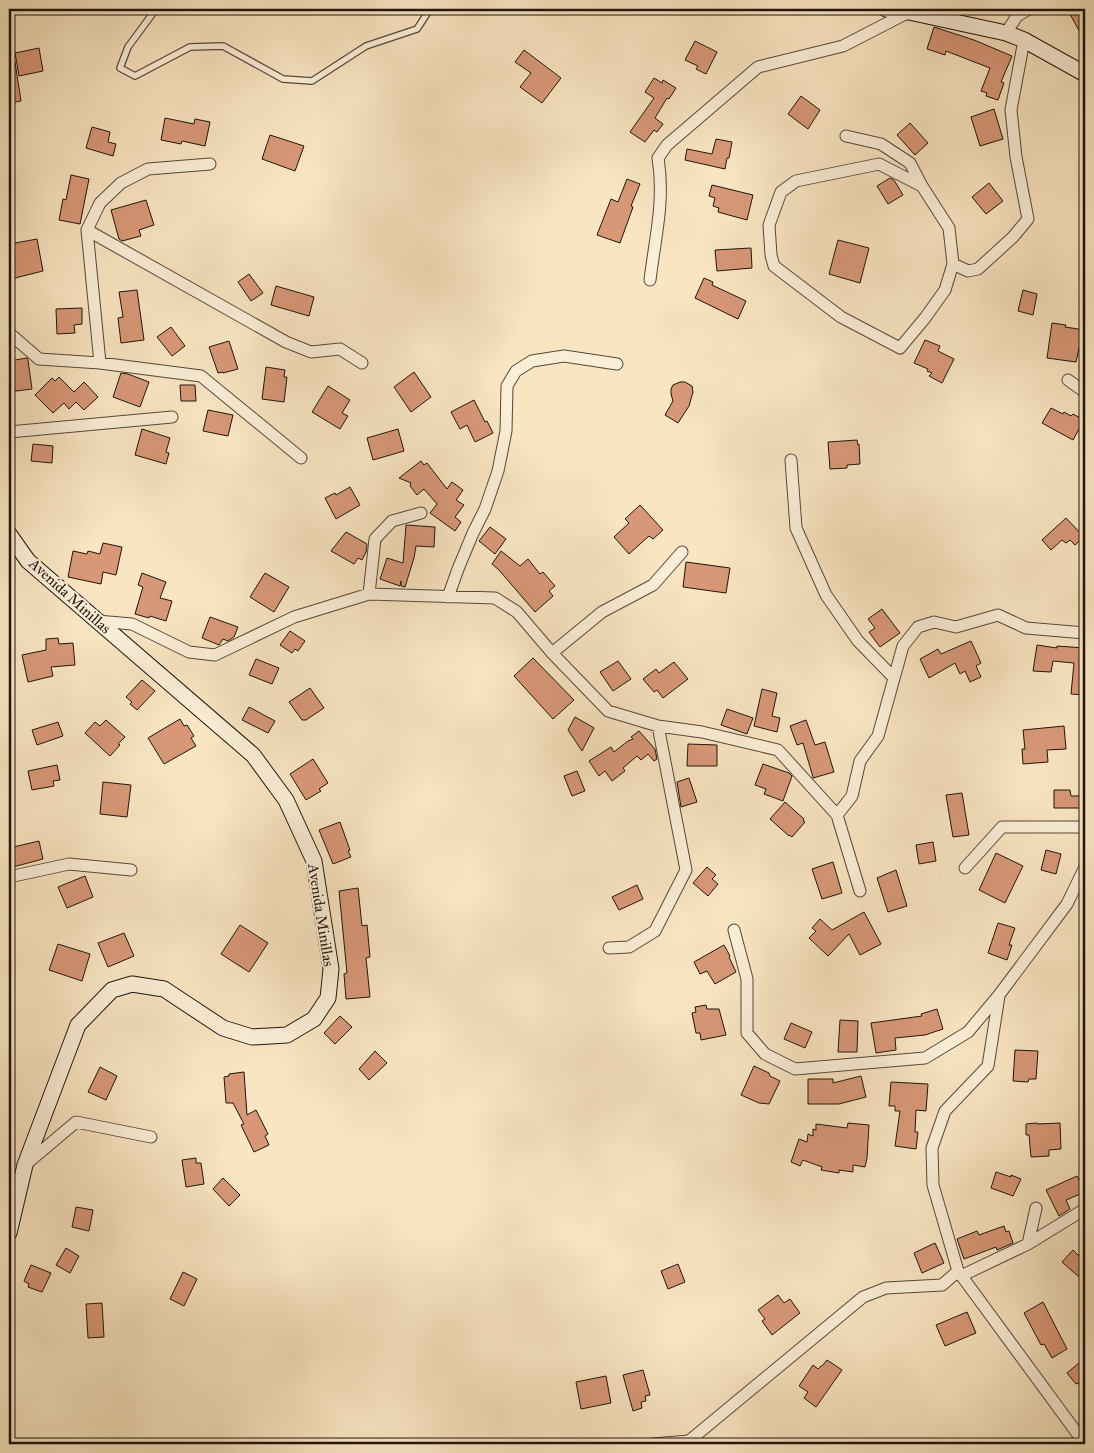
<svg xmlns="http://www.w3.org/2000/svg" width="1094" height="1453" font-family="'IM FELL Great Primer',serif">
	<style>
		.building { fill: #d89878; stroke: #1e140c }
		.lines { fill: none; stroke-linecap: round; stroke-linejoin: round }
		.lane-casing { stroke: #55483a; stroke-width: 8 }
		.street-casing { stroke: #55483a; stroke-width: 13 }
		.secondary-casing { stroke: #1e140c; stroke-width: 17 }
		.lane { stroke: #fbeed7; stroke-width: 5.5 }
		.street { stroke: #fbeed7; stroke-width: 11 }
		.secondary { stroke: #fbeed7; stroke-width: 15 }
		.labels { text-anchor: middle; stroke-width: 4; stroke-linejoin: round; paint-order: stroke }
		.street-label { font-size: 15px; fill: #1e140c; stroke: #fbeed7 }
	</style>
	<rect width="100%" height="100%" fill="#f9e5c2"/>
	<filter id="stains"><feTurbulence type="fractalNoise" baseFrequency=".004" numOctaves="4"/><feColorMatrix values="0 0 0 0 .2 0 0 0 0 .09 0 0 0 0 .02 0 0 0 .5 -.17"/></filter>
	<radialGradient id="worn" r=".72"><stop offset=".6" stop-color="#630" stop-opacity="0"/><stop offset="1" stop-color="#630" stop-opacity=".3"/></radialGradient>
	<path class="building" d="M1067 9H1085V41Z
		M934 27 974 40 1012 56 1001 82 1004 83 998 100 986 96 987 93 981 91 990 68 946 51 945 55 927 49Z
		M695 41 717 52 706 74 696 69 698 66 685 60Z
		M39 48 43 71 19 76 15 53Z
		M524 50 561 78 542 103 520 87 531 73 515 62Z
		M15 62 21 101 9 103V63Z
		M654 78 662 83 663 80 676 88 669 99 667 98 655 118 663 124 657 132 654 130 645 142 630 132 654 98 645 92Z
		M801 96 820 110 808 129 788 114Z
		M994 109 1003 139 980 146 971 117Z
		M165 118 194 124 195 119 210 122 205 146 182 141 181 144 161 140Z
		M910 123 928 143 915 155 897 135Z
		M92 127 110 132 108 142 116 144 113 156 86 148Z
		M270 135 304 146 295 171 262 159Z
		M716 139 732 142 729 158H727L725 169 685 160 687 149 712 154Z
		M71 175 89 179 80 224 59 220 63 199 66 200Z
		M890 178 894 180 903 195 888 204 877 186Z
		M627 179 640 184 631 206 633 207 620 243 597 235 611 199 618 202Z
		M989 183 1003 201 986 214 972 197Z
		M712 185 753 195 747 220 718 212 719 208 713 206 715 198 709 196Z
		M146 200 154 225 139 230 141 236 122 241 119 239 111 210Z
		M37 239 43 271 15 278 14 276 9 277V250L11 249 10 244Z
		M838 240 869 248 860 283 829 274Z
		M751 248 752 268 717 271 715 250Z
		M249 274 263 293 251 301 238 282Z
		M704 278 713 282 712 285 746 301 738 319 695 298Z
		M276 286 314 297 309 316 271 305Z
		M137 290 144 340 121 343 118 318 123 317 119 292Z
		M1023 290 1037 294 1033 315 1018 311Z
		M82 308V324L74 325 75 333 57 334 56 309Z
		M1052 323 1066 325 1065 327 1085 330V349L1079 348 1076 362 1047 358Z
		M171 327 185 346 172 356 157 337Z
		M925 340 940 346 938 351 954 359 942 383 929 376 932 373 927 371 928 369 914 363Z
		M229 341 238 369 223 373V372L218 373 209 347Z
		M27 358 28 360 32 389 9 392V361Z
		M266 367 285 370 284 377H287L284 402 262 399Z
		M414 372 431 397 411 412 394 387Z
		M121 373 128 374 149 382 140 407 113 397Z
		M59 377 74 392 84 382 98 397 84 410 76 402 69 409 64 403 53 413 35 395 52 378 55 381Z
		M680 382H685L692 386 693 392 689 406 678 423 665 415 673 401 671 394V389L673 385Z
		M180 385H195L196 401H181Z
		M328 386 350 400 342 413 348 416 340 429 312 412Z
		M474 400 485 422 487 421 493 433 475 442 467 425 460 429 451 412Z
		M1051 408 1063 414 1064 412 1071 416 1073 414 1084 420 1073 440 1042 423Z
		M208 410 233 415 228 436 203 431Z
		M142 429 170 438 166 452 169 453 166 464 135 455Z
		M398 429 404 451 373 460 367 438Z
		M857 440 858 445 859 444 860 464 847 465V468L830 469 828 442Z
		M33 444 53 446 52 463 31 461Z
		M421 461 424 465 427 463 447 489 452 482 463 490 456 500 464 505 455 517 461 522 455 531 430 513 437 504 424 489 417 495 410 486 411 483 399 478Z
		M350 487 360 505 336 519 325 498 335 493 336 495Z
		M640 505 663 530 653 539 649 536 629 554 614 537 629 523 625 519Z
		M1066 518 1084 537 1075 545 1070 540 1066 543 1062 540 1051 550 1042 540Z
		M406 525 435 527 434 547 416 546 414 558 405 587 401 586V581L400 586 380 579 387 558 403 563Z
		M490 527 506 539 495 554 479 541Z
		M346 532 367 544 366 552 362 560 358 558 354 564 331 551Z
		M103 543 122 547 116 575 103 572 101 584 68 577 73 551 87 554 88 551 100 554Z
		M501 551 520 566 528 559 540 574 543 572 555 586 549 591 553 596 535 612 499 570 492 564Z
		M686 562 730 568 726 593 683 587Z
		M142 573 166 582 160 598 172 601 166 621 150 616 149 618 135 614 143 587 138 585Z
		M265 573 289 587 274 612 250 597Z
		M882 609 900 633 880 647 869 632 875 628 868 619Z
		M210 617 238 627 234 637 228 641 223 639 219 645 202 638Z
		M290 631 305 641 298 651 295 649 292 653 280 645Z
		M58 638 59 644 73 643 75 665 51 667 53 676 28 682 22 655 46 650V639Z
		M971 641 981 663 976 666 981 677 970 682 965 671 960 674 955 663 929 678 920 659 938 649 941 654Z
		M1037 645 1057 648V646L1085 648V695L1071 694 1074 663 1053 661 1051 672 1033 671Z
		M533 658 574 700 553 719 514 676Z
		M256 659 279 668 272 684 249 675Z
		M618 661 631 679 613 691 600 672Z
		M674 662 688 679 663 698 657 690 654 692 643 679 656 669 659 673Z
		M142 680 155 691 137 710 130 704 132 702 126 697Z
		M310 688 324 708 306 720H302L289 702Z
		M762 689 777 693 772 716 780 718 777 732 754 726Z
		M249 707 275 721 268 733 242 720Z
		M727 709 753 718 747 734 721 725Z
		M575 717 594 728 582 751 568 730Z
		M180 719 184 726 187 725 194 736 191 738 196 746 164 764 148 738Z
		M106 720 125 737 118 744 120 745 110 756 85 733 95 722 100 726Z
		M806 720 815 745 825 742 834 772 813 778V777L803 743 797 745 790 726Z
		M58 722 63 736 37 745 32 730Z
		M1064 726 1066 749 1047 750 1048 762 1023 764 1022 749H1025L1023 730Z
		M639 731 655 749 657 759 654 761 648 754 641 760 637 756 623 768 625 771 612 781 605 771 599 776 589 761 611 747 614 752 628 741 633 739 631 737Z
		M688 744 717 745V766H687Z
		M313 759 328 783 319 789 321 791 306 800 290 774Z
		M763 764 789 773 792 776 783 801 764 794 766 789 755 785Z
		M57 765 60 780 53 781 54 786 32 790 28 771Z
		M577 771 585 791 572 796 564 776Z
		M689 778 697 802 681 807 677 782Z
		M103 782 131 785 127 817 100 814Z
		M1054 790H1070L1071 796H1082V808H1054Z
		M962 793 969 835 953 837 946 795Z
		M785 802 804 819 803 821 805 822 792 837 789 835V836L770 819Z
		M340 822 350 850 348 851 351 857 333 864 319 830Z
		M39 841 43 859 9 868V848Z
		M933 842 936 861 919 864 916 845Z
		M1046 850 1061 854 1056 874 1041 870Z
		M996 853 1023 866 1005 903 979 890Z
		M833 862 842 893 822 899 812 869Z
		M707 867 716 875 712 879 718 884 708 896 693 883Z
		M896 870 907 906 888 912 877 878Z
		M85 876 93 897 67 908 58 887Z
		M637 885 643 899 619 910 612 897Z
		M358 888 362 926 367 925 370 957 366 958 370 997 346 999 344 974 347 973 339 891Z
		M864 912 881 944 860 955 849 934 828 956 809 938 816 931 812 928 820 919 832 930Z
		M998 923 1015 928 1009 945H1012L1007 960 988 953Z
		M240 925 268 943 249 972 221 954Z
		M124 933 134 956 108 967 98 943Z
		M58 944 90 954 82 981 49 970Z
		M724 945 730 956 729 957 736 972 715 984 707 971 700 974 694 962Z
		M706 1005 707 1009H719L726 1035 701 1040 700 1033H696L692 1013 696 1012 695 1007Z
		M937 1009 943 1029 925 1035 895 1038 896 1050 876 1053 871 1023 922 1016 921 1014Z
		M340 1016 352 1027 335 1044 324 1033Z
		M840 1020 858 1021 857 1052H838Z
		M791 1023 812 1032 805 1048 784 1039Z
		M1015 1050 1038 1051 1036 1079H1029L1028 1082 1013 1081Z
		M375 1051 387 1063 369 1080 359 1069Z
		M754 1066 769 1073 770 1076 780 1081 769 1104 759 1103 741 1095Z
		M100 1067 117 1076 106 1100 88 1092Z
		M244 1072 247 1115 256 1110 268 1134 265 1136 269 1145 254 1152 241 1125 244 1124 233 1103H226L224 1077 229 1076V1074Z
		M861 1076 866 1097 839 1104H808V1079H833V1083Z
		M891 1082 928 1084 926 1111 916 1110 915 1132H918L916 1149 895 1146 900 1111H895V1106H889Z
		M848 1123 869 1125 867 1158 865 1167 853 1165V1172L839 1170V1173L821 1170 822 1167 803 1160 800 1166 791 1162 799 1139 807 1142 808 1134 813 1136V1129L816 1130V1124L847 1128Z
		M1037 1123V1124L1060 1123 1061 1149 1049 1150V1156L1031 1157 1029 1135H1026V1124Z
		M196 1158V1163H201L204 1184 186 1187 182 1160Z
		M996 1172 1011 1177V1175L1021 1179 1013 1196 991 1188Z
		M1077 1176 1085 1192 1066 1200 1070 1209 1059 1216 1046 1190Z
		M223 1178 240 1195 229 1206 213 1189Z
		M76 1207 93 1210 89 1231 72 1227Z
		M1004 1226 1006 1232 1009 1231 1013 1243 997 1250 996 1247 964 1259 957 1239 977 1231 979 1235Z
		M935 1243 944 1263 922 1273 914 1253Z
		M66 1248 79 1256 70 1273 56 1265Z
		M1073 1250 1085 1262V1270L1079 1277 1062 1262Z
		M678 1264 685 1282 668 1289 661 1271Z
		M31 1265 51 1273 42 1292 28 1287 29 1284 24 1281Z
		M183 1272 197 1279 184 1306 170 1299Z
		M778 1295 784 1303 790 1299 800 1313 772 1335 762 1321 765 1319 758 1310Z
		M1043 1302 1067 1349 1052 1358 1044 1344 1041 1345 1024 1313Z
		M102 1303 104 1337 88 1338 86 1304Z
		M967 1312 976 1333 945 1346 936 1325Z
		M827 1360 842 1370 816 1407 804 1398 808 1392 799 1386 813 1365 818 1369 821 1366H822Z
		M1080 1362 1085 1368V1392L1078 1383 1076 1384 1067 1373Z
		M643 1370 650 1395 645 1396 646 1401 641 1402 642 1408 633 1411 623 1375Z
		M606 1376 611 1403 581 1409 576 1382Z"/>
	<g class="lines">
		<g class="lane-casing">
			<path id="lane" d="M156 9 128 47 120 68 135 76 190 47 223 46 283 79 312 81 366 46 417 29 430 9"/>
		</g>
		<g class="street-casing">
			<path id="street" d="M1006 33 1017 16 1029 9
				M846 136 881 144 910 163 922 186 949 228 953 264 945 290 925 318 900 348 841 317 774 266 771 255 769 225 781 192 796 181 879 164 922 186
				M87 230 286 342 311 352 340 349 362 363
				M953 264 968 271 978 269 1013 237 1028 219 1016 157 1011 110 1024 40
				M650 280C655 238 665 201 658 158L667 145 758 67 843 46 909 12
				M9 333 39 359 100 363 201 376 301 458
				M100 363 87 230 100 203 121 183 148 169 210 164
				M1068 380 1085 392
				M9 432 172 417
				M791 460 796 528 826 595 858 641 894 678
				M369 594 375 539 392 521 421 513
				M448 597 458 569 473 533 485 509 498 471 506 431 507 386 516 371 532 361 564 356 617 364
				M97 621 132 624 189 652 215 655 294 617 369 594 495 598 517 612 552 653 608 711 658 726 702 732 778 750 837 815 860 891
				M552 653 602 612 653 585 682 552
				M837 815 852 796 860 761 878 736 903 646 918 627 934 622 956 627 998 615 1026 628 1085 633
				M965 868 1002 827H1085
				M9 877 69 864 131 870
				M734 930 747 979V1033L765 1054 795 1069 925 1058 968 1032 999 995 1067 904 1085 867
				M609 948 629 947 655 931 686 870 658 726
				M999 996 988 1066 945 1111 932 1148 933 1185 958 1271 1085 1444
				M25 1165 76 1122 151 1137
				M1028 1244 1085 1209
				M961 1276 1028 1244 1036 1208
				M653 1444 689 1441 863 1297 886 1288 942 1285 958 1271"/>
		</g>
		<g class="secondary-casing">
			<path id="secondary" d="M886 9 909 12 1006 33 1024 40 1085 74
				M9 534 28 561 253 755 286 800 314 861 331 969 328 998 314 1019 287 1035 252 1037 223 1028 164 989 132 984 112 990 78 1025 25 1165 9 1233"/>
		</g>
		<use href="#lane" class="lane"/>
		<use href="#street" class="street"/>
		<use href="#secondary" class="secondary"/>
	</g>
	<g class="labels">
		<g class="street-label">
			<text transform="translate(70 596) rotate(42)" y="5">Avenida Minillas</text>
			<text transform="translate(321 915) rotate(81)" y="5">Avenida Minillas</text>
		</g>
	</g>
	<rect width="1094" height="1453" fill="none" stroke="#f9e5c2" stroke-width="30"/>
	<rect x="10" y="10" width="1074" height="1433" fill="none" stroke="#1e140c" stroke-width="2.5"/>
	<rect x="15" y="15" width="1064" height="1423" fill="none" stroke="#1e140c"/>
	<rect width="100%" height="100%" filter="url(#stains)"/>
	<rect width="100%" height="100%" fill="url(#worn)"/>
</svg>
